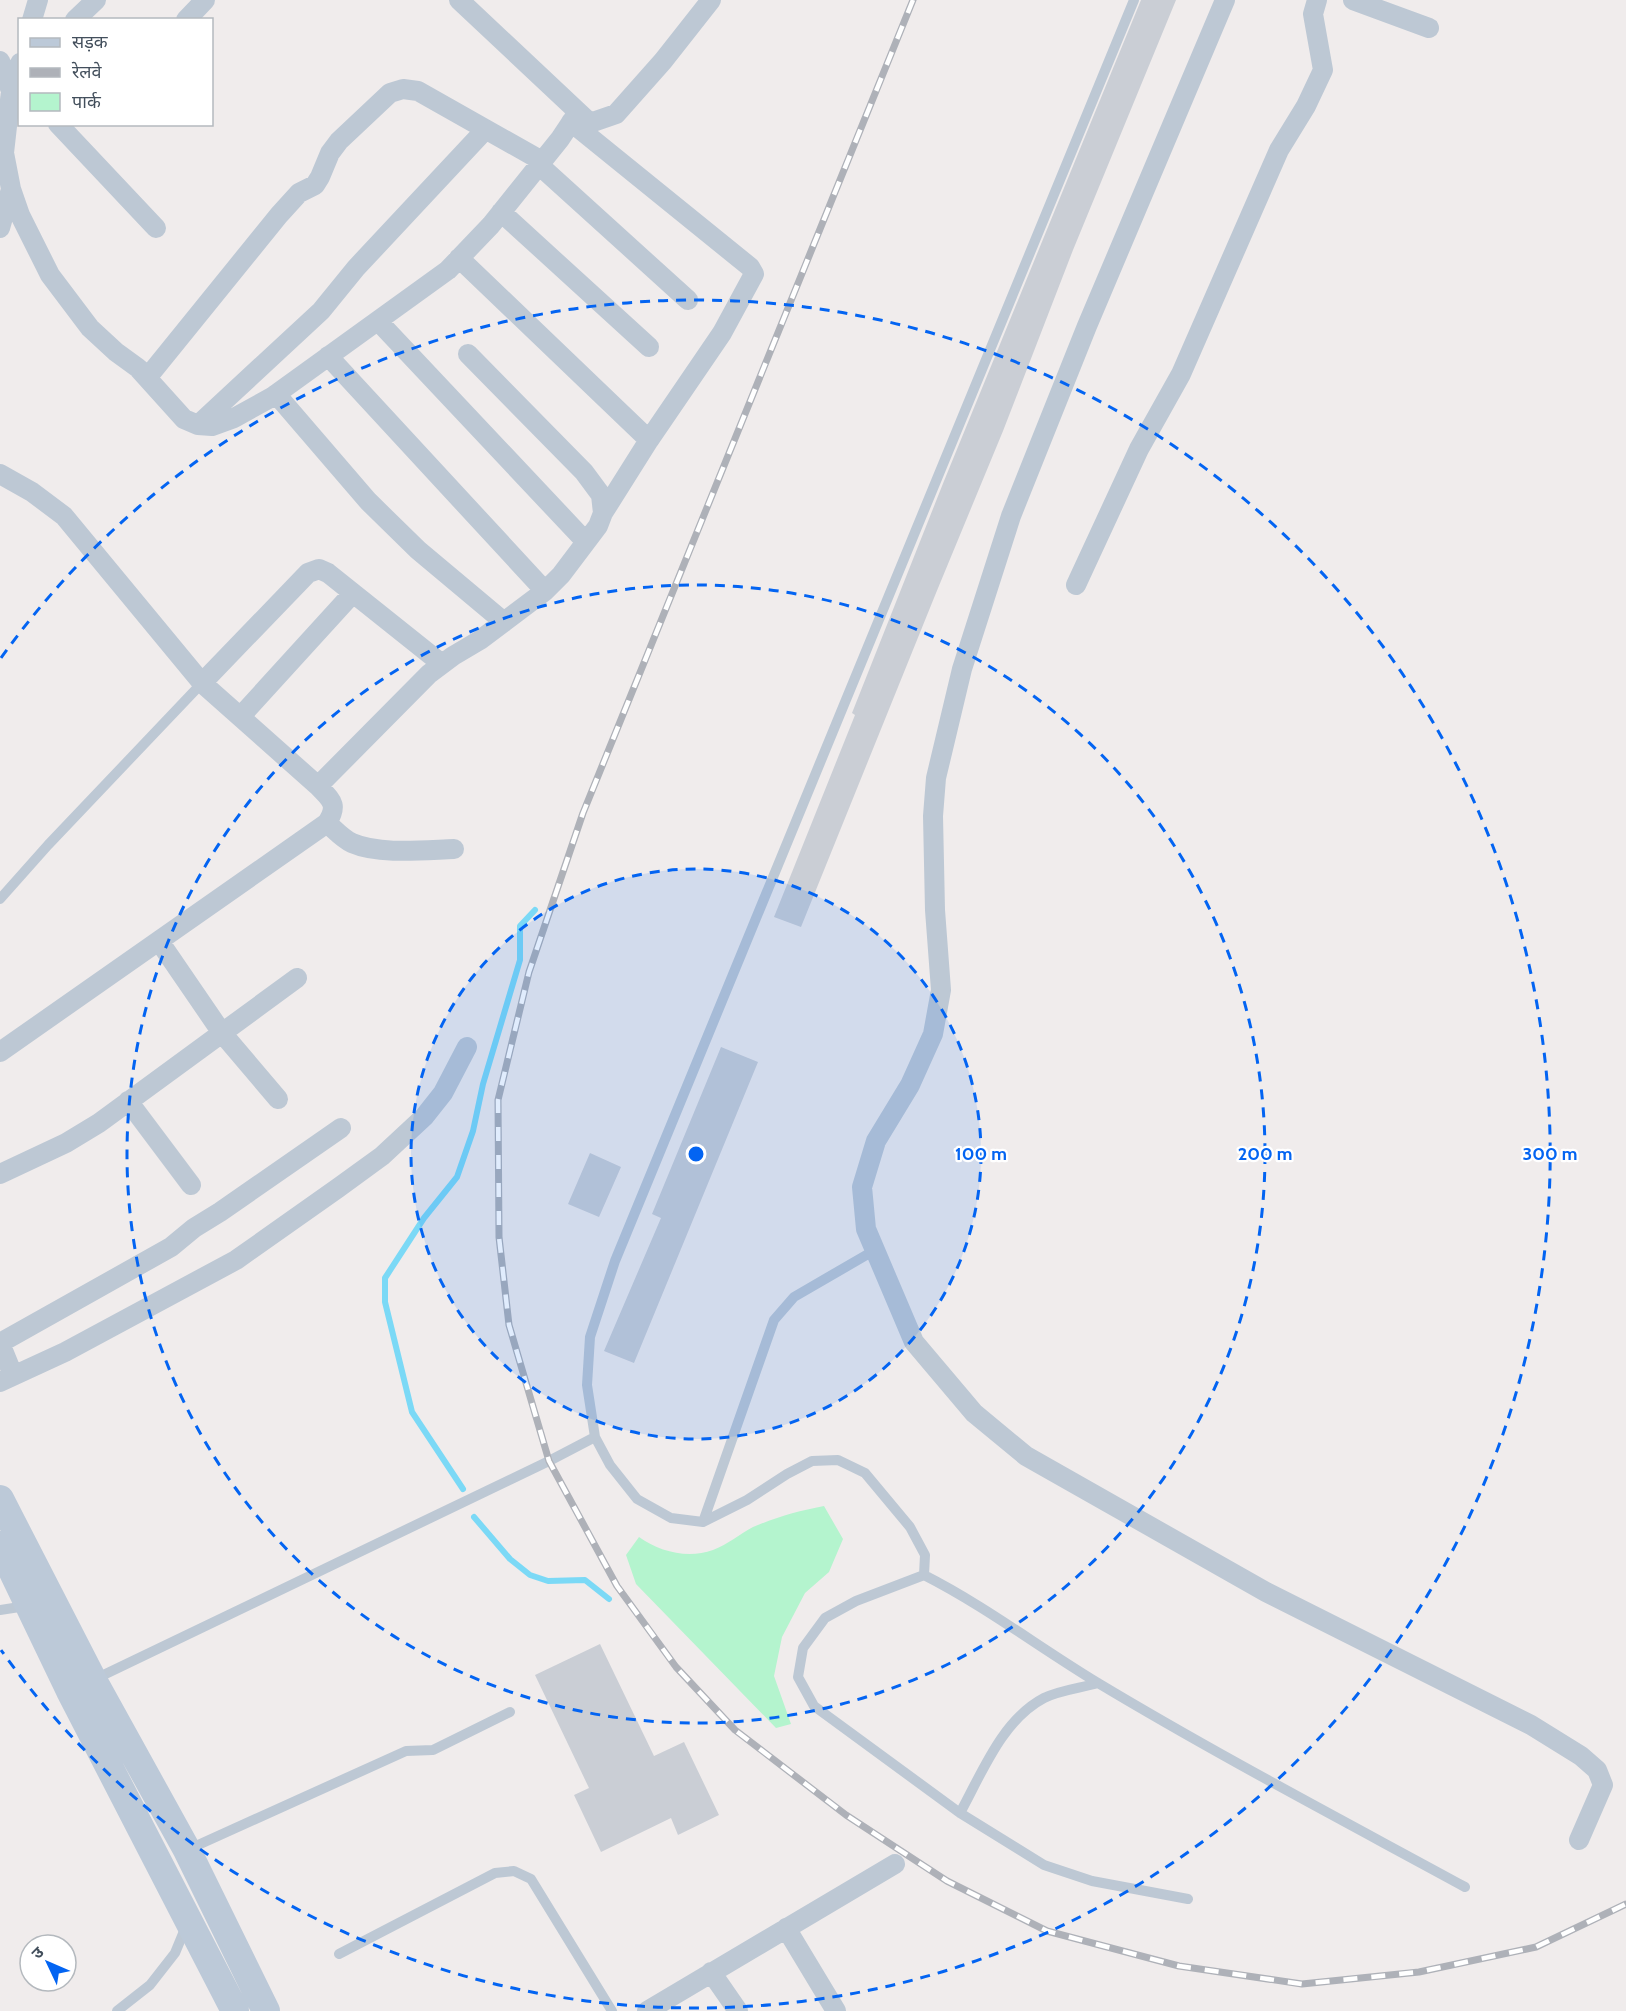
<svg xmlns="http://www.w3.org/2000/svg" width="1626" height="2011" font-family="Cabin,'Noto Sans Devanagari',sans-serif">
	<style>
		.green { fill: #b4f4ce }
		.lines { fill: none; stroke-linecap: round; stroke-linejoin: round }
		.stream { stroke: #7bd9f6; stroke-width: 6 }
		.building { fill: #caced5 }
		.lane { stroke: #bdc8d4; stroke-width: 10 }
		.street { stroke: #bdc8d4; stroke-width: 20 }
		.secondary { stroke: #bcc9d8; stroke-width: 28 }
		.rail-casing { stroke: #aeb1b8; stroke-width: 7 }
		.rail { stroke: #fff; stroke-width: 4.5; stroke-dasharray: 14; stroke-linecap: butt }
		.ring { fill: none; stroke: #0364f2; stroke-width: 3; stroke-dasharray: 10 8 }
		.centre { fill: #0364f2; stroke: #fff; stroke-width: 3 }
		.ring-label { font-size: 18px; text-anchor: middle; font-weight: bold; fill: #0364f2; stroke: #fff; stroke-width: 4.5; stroke-linejoin: round; paint-order: stroke }
	</style>
	<rect width="100%" height="100%" fill="#f0ecec"/>
	<path class="green" d="M824 1506 843 1539 829 1572 805 1593 782 1637 774 1676 791 1724 776 1728 636 1584 626 1555 639 1537C660 1552 688 1559 713 1550 727 1545 740 1534 753 1527 777 1517 798 1511 824 1506Z"/>
	<g class="lines">
		<path class="stream" d="M463 1489 412 1412 385 1302V1278L424 1218 457 1177 473 1131 483 1084 520 960V926L535 910
			M474 1517 510 1559 530 1575 548 1581 585 1580 609 1599"/>
	</g>
	<path class="building" d="M1141 0H1176L1073 250 1003 431 936 593 801 927 774 917 855 715 852 713 944 481Z
		M721 1047 758 1062 634 1363 604 1351 661 1218 652 1214Z
		M590 1153 621 1167 599 1217 568 1204Z
		M600 1644 654 1756 684 1742 719 1815 678 1835 671 1818 601 1852 574 1795 589 1788 535 1675Z"/>
	<g class="lines">
		<path class="lane" d="M0 899 48 845 202 683
			M703 1522 774 1320 794 1297 875 1250
			M924 1575 925 1555 910 1527 865 1473 838 1460 812 1461 787 1474 747 1500 703 1522 671 1518 637 1499 610 1465 595 1437 587 1385 590 1337 615 1261 1134 0
			M0 1610 26 1606
			M93 1680 549 1461 595 1437
			M960 1813C982 1773 1002 1720 1044 1698 1060 1690 1081 1688 1098 1683
			M187 1850 406 1751 433 1750 510 1712
			M1188 1899 1092 1881 1044 1865 960 1813 814 1706 798 1677 803 1648 825 1618 856 1601 924 1575C985 1606 1040 1648 1098 1683 1218 1755 1342 1820 1465 1887
			M339 1954 495 1873 514 1871 531 1879 612 2011
			M117 2011 150 1985 175 1953 187 1924"/>
		<path class="street" d="M459 0 590 123 616 114 663 61 711 0
			M1225 0 1087 326 1011 516 962 669 936 778 933 816 935 910 941 990 933 1034 910 1085 876 1141 862 1187 866 1229 914 1342 974 1413 1026 1456 1266 1592 1531 1725 1581 1756 1597 1770 1603 1785 1579 1840
			M1353 0 1429 28
			M32 20 38 0
			M75 20 96 0
			M186 20 205 0
			M0 61 11 91
			M571 122 750 267 754 274 722 333 649 440 603 513
			M58 124 156 228
			M539 165 688 300
			M11 189 20 215 50 275 90 328 116 352 138 368 184 419 198 425 212 426 234 418 272 397 448 270 491 225 560 139 578 112
			M501 212 649 347
			M0 228 11 189 4 153 11 91 20 63
			M459 258 649 440
			M378 321 586 542
			M328 356 545 591
			M147 378 279 215 299 193 315 185 320 177 330 153 339 141 390 93 403 89 418 91 542 161
			M276 394 368 501 418 550 504 622
			M198 425 321 311 356 268 485 130
			M0 474 32 492 64 516 202 683 318 786C331 800 339 804 327 823L0 1052
			M1076 585 1139 449 1181 374 1279 150 1306 106 1323 70 1313 14 1317 0
			M202 683 308 573 319 569 328 573 442 664
			M241 716 353 593
			M318 786 429 674 453 656 480 640 545 591 561 575 598 526 603 513 601 495 584 472 468 354
			M327 823C334 829 343 839 352 843 379 855 425 850 454 849
			M159 941 222 1033 278 1099
			M128 1101 191 1185
			M0 1174 66 1143 99 1123 297 978
			M0 1343 171 1247 194 1228 220 1212 341 1128
			M0 1343 13 1375
			M0 1382 65 1352 236 1260 338 1188 382 1156 424 1117 443 1093 467 1047
			M786 1928 836 2011
			M711 1972 738 2011
			M647 2011 895 1864"/>
		<path class="secondary" d="M0 1499 93 1680 187 1850 266 2011
			M0 1545 70 1691 235 2011"/>
		<g class="rail-casing">
			<path id="rail" d="M913 0 583 813 529 972 498 1100 499 1237 509 1325 549 1461 617 1586 676 1667 735 1730 846 1815 947 1881 1047 1931 1179 1966 1302 1984 1419 1972 1536 1947 1626 1904"/>
		</g>
		<use href="#rail" class="rail"/>
	</g>
	<circle cx="696" cy="1154" r="285" fill="#0364f2" fill-opacity=".12"/>
	<g class="ring">
		<circle cx="696" cy="1154" r="285"/>
		<circle cx="696" cy="1154" r="569"/>
		<path d="M1 658A854 854 0 1 1 1 1650"/>
	</g>
	<circle cx="696" cy="1154" r="9" class="centre"/>
	<g class="ring-label">
		<text x="981" y="1160">100 m</text>
		<text x="1265" y="1160">200 m</text>
		<text x="1550" y="1160">300 m</text>
	</g>
	<rect x="18" y="18" width="195" height="108" fill="#ffffff" stroke="#b4b9be" stroke-width="1.5"/>
	<rect x="30" y="38" width="30" height="9" fill="#bcc9d8" stroke="#b4b9be" stroke-width="1.5"/>
	<text x="72" y="48" font-size="18" fill="#434f5c">सड़क</text>
	<rect x="30" y="68" width="30" height="9" fill="#aeb1b8" stroke="#b4b9be" stroke-width="1.5"/>
	<text x="72" y="78" font-size="18" fill="#434f5c">रेलवे</text>
	<rect x="30" y="93" width="30" height="18" fill="#b4f4ce" stroke="#b4b9be" stroke-width="1.5"/>
	<text x="72" y="108" font-size="18" fill="#434f5c">पार्क</text>
	<g transform="translate(48 1963) rotate(314)"><circle r="28" fill="#ffffff" stroke="#b4b9be" stroke-width="1.5"/>
	<path d="M0-4.5L10 22L0 15L-10 22Z" fill="#0364f2"/>
	<text y="-9" font-size="16" font-weight="bold" text-anchor="middle" fill="#434f5c">उ</text>
	</g>
</svg>
